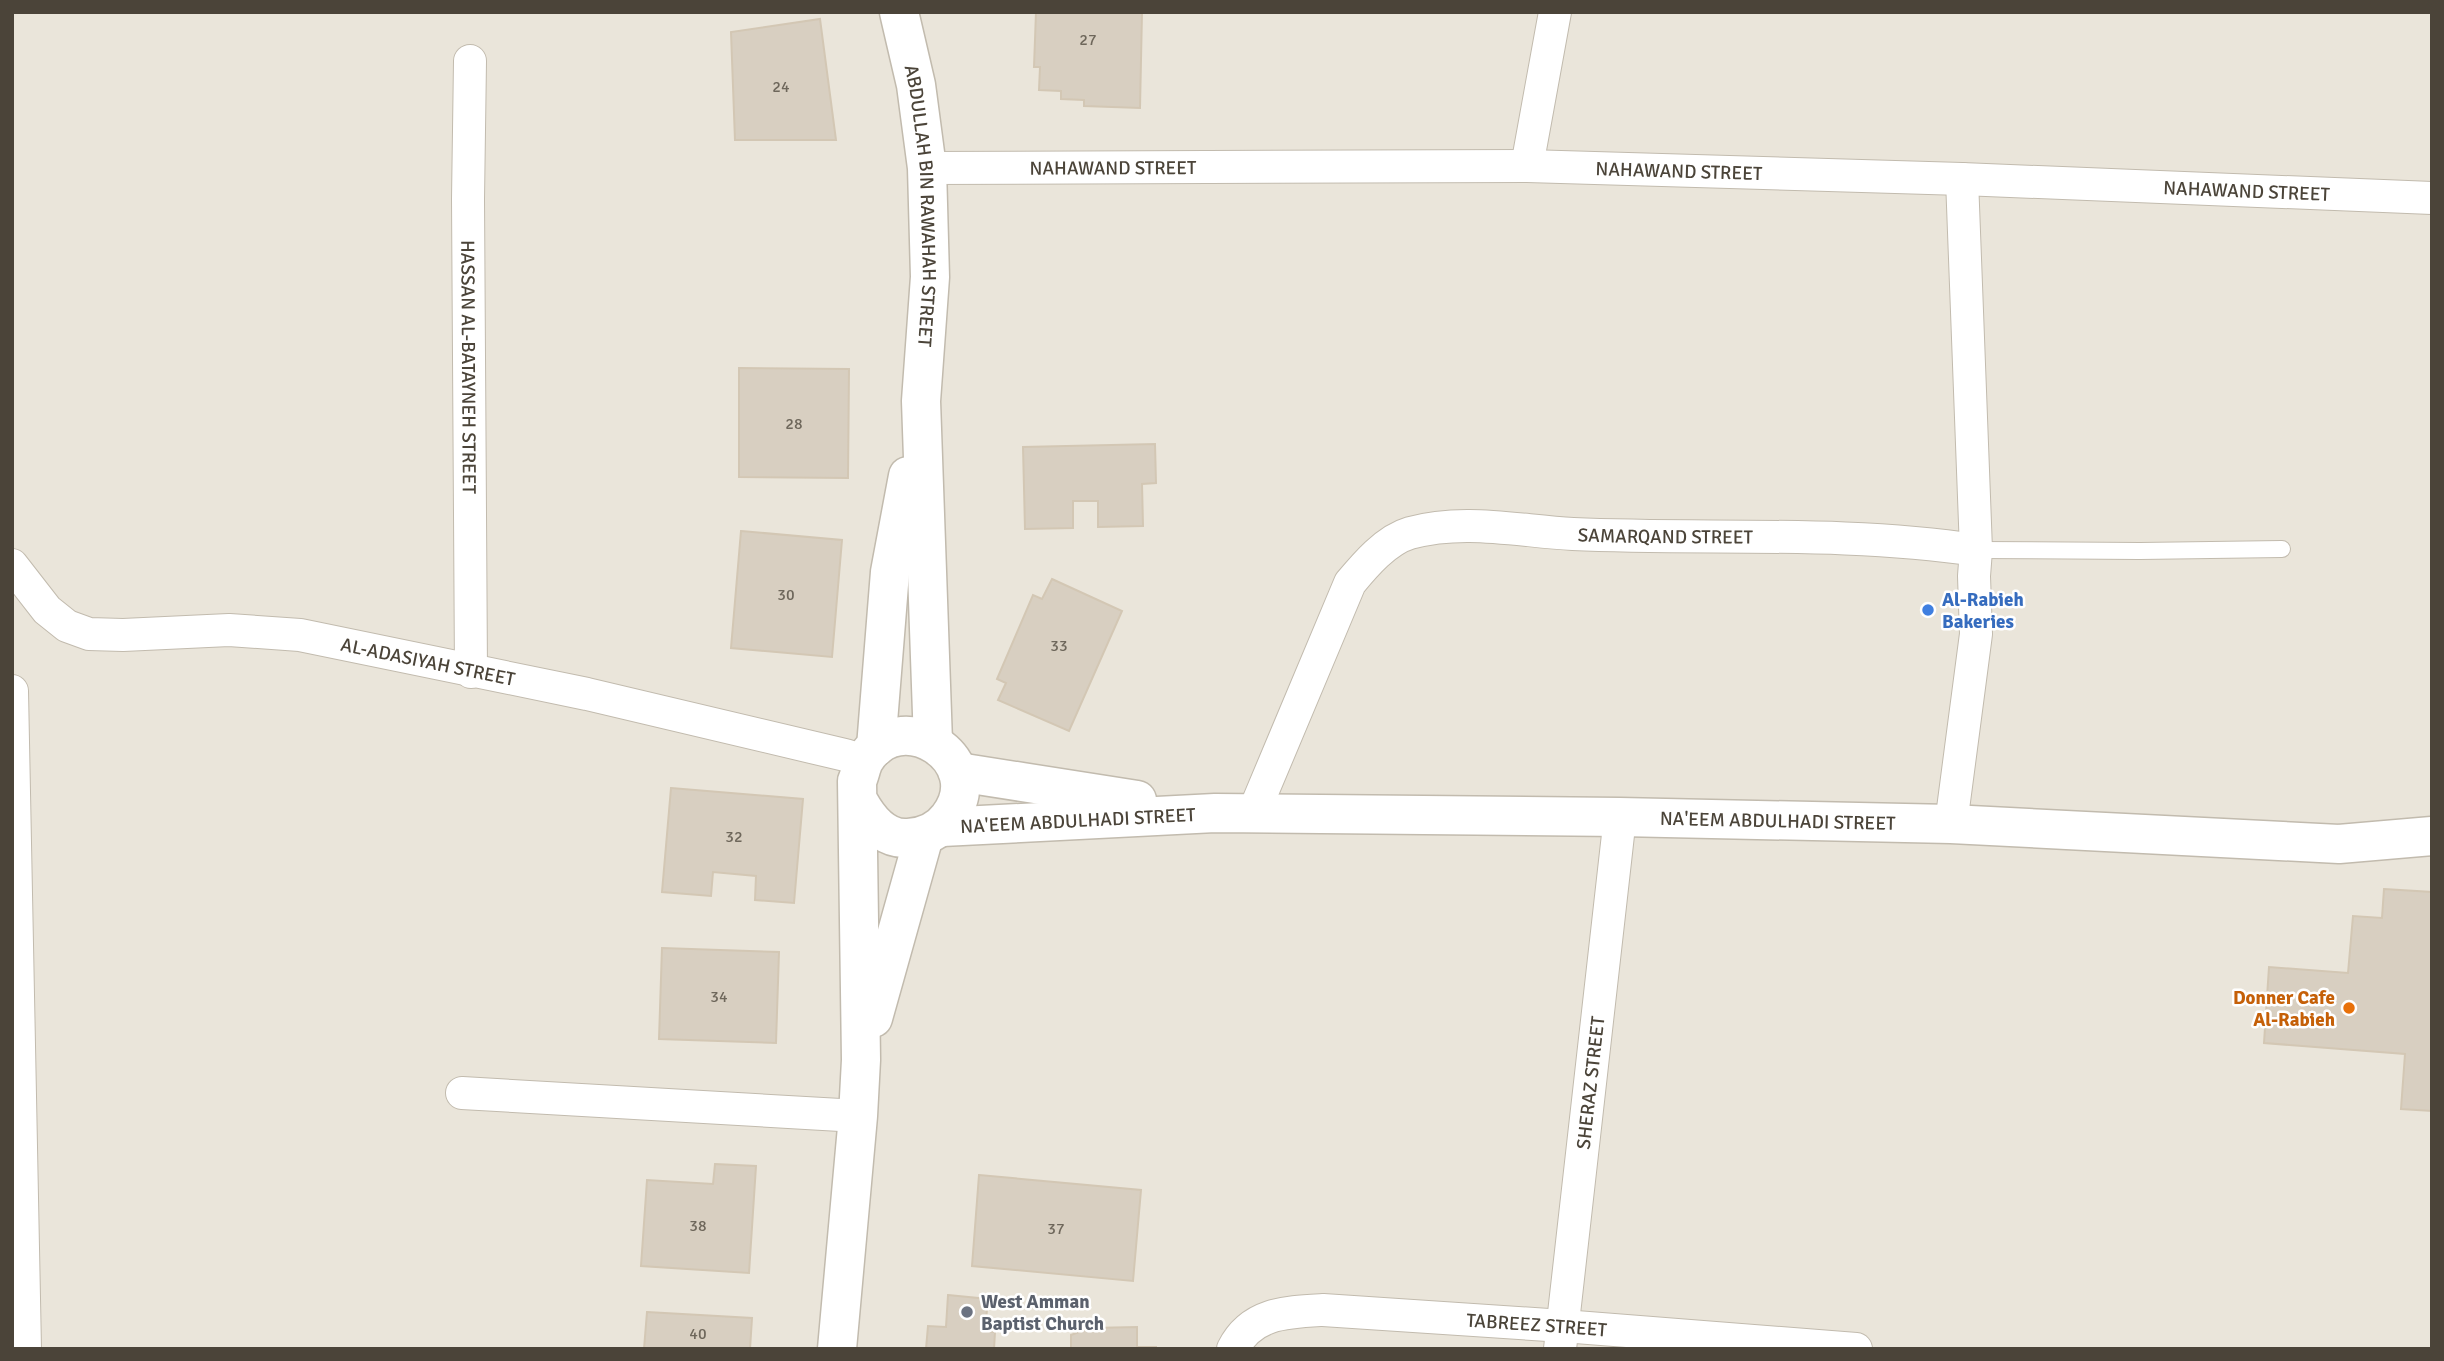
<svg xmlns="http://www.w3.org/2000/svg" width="2444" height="1361" font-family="Signika,sans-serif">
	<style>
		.residential { fill: #eae5da }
		.building { fill: #d8cfc1; stroke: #d3c7b4; stroke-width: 2 }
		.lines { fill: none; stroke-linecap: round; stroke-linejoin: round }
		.service-casing { stroke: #c2bbae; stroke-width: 18 }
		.minor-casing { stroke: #c2bbae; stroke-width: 34 }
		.tertiary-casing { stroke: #c2bbae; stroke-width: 41 }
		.service { stroke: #fff; stroke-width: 16 }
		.minor { stroke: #fff; stroke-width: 32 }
		.tertiary { stroke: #fff; stroke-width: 38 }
		.shop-dot { fill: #3f7fe0; stroke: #fff; stroke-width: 2.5 }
		.food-dot { fill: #e8710a; stroke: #fff; stroke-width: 2.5 }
		.worship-dot { fill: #6b7280; stroke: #fff; stroke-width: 2.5 }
		.labels { text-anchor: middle; stroke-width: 5; stroke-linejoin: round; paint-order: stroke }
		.number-label { font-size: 16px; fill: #6e675b }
		.street-label { font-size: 19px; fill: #4b4439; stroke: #fff }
		.shop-label { font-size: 19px; font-weight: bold; fill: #366cbe; stroke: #fff; text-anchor: start }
		.food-label { font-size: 19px; font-weight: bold; fill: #c56008; stroke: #fff; text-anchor: end }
		.worship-label { font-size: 19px; font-weight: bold; fill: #5b616d; stroke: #fff; text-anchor: start }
	</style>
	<rect width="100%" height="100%" fill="#f6f3ec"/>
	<path class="residential" d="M12 12H2432V1349H12Z"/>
	<path class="building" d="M1036 12H1142L1140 108 1084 106V100L1061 99V91L1039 90 1040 67H1034Z
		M820 19 836 140H735L731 32Z
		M739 368 849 369 848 478 739 477Z
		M1155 444 1156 483 1142 484 1143 526 1098 527V501H1073V528L1025 529 1023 447Z
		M741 531 842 540 832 657 731 648Z
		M1052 579 1122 611 1069 731 998 700 1006 683 997 679 1033 595 1042 599Z
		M671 788 803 799 794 903 755 900 756 876 713 872 711 896 662 892Z
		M2384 889 2432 892V1111L2401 1109 2405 1054 2264 1043 2269 967 2348 973 2353 916 2382 918Z
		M662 948 779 952 776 1043 659 1039Z
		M715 1164 756 1166 749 1273 641 1266 647 1180 713 1184Z
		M979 1175 1141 1190 1133 1281 972 1266Z
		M948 1295 988 1299 985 1331 995 1332 994 1349H926L928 1326 946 1327Z
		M647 1312 752 1318 750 1349H644Z
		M1137 1327V1347H1156V1349H1071V1335L1090 1328Z"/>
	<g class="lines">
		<g class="service-casing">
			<path id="service" d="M1976 550 2140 551 2282 549"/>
		</g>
		<g class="minor-casing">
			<g id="minor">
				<path id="s1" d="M470 61 468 199 471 672"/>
				<path d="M1527 166 1555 12"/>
				<path id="s2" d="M927 168 1527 166 1962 179 2432 198"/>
				<path d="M1962 179 1976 550"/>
				<path id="s3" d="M12 565 47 610 67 626 89 634 123 635 229 630 300 635 587 694 845 755 864 761"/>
				<path d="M12 691 25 1349"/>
				<path id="s4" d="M1253 814 1350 583C1365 565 1386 540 1410 533 1464 518 1518 531 1573 534 1707 540 1843 530 1976 550L1974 576 1976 634 1951 824"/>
				<path d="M462 1093 858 1116"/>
				<path id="s5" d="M1233 1349C1251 1313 1286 1312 1323 1310L1563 1326 1856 1349"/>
				<path id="s6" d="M1560 1349 1620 817"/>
			</g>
		</g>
		<g class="tertiary-casing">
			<g id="tertiary">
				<path id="s7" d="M899 12 916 85 927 168 930 277 921 401 933 742"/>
				<path d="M876 747 890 572 908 476"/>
				<path d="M958 772 1137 800"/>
				<path id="s8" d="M942 827 1215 813 1620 817 1951 824 2339 844 2432 836"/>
				<path d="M873 1018 924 836"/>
				<path d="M837 1349 858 1116 861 1060 857 781C860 775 861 767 864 761 899 701 992 760 949 817 939 831 925 837 908 838 884 840 869 820 859 802"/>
			</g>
		</g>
		<use href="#service" class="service"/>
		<use href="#minor" class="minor"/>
		<use href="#tertiary" class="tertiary"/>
	</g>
	<circle class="shop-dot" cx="1928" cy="610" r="7"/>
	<circle class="food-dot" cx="2349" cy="1008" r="7"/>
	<circle class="worship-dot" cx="967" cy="1312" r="7"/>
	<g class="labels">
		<g class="number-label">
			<text x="1088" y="45">27</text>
			<text x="781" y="92">24</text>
			<text x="794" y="429">28</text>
			<text x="786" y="600">30</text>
			<text x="1059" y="651">33</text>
			<text x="734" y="842">32</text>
			<text x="719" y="1002">34</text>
			<text x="698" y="1231">38</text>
			<text x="1056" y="1234">37</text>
			<text x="698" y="1339">40</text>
		</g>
		<g class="street-label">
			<text dy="7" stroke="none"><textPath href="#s2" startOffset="186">NAHAWAND STREET</textPath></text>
			<text dy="7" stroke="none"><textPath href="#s2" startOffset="752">NAHAWAND STREET</textPath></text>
			<text dy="7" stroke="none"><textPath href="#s2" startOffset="1320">NAHAWAND STREET</textPath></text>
			<text dy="7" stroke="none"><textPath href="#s7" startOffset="196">ABDULLAH BIN RAWAHAH STREET</textPath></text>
			<text dy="7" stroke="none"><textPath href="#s1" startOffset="306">HASSAN AL-BATAYNEH STREET</textPath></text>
			<text dy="7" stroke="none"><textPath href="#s4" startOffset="586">SAMARQAND STREET</textPath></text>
			<text dy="7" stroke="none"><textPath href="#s3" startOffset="448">AL-ADASIYAH STREET</textPath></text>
			<text dy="7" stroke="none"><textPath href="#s8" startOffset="136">NA'EEM ABDULHADI STREET</textPath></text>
			<text dy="7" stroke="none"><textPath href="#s8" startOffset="836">NA'EEM ABDULHADI STREET</textPath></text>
			<text dy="7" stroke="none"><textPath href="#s6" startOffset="268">SHERAZ STREET</textPath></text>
			<text dy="7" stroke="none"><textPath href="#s5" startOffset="318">TABREEZ STREET</textPath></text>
		</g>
		<g class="shop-label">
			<text x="1942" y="606">Al-Rabieh<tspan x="1942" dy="22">Bakeries</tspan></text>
		</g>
		<g class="food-label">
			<text x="2335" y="1004">Donner Cafe<tspan x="2335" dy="22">Al-Rabieh</tspan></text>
		</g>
		<g class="worship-label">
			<text x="981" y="1308">West Amman<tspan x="981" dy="22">Baptist Church</tspan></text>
		</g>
	</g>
	<rect width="2444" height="1361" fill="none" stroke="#4b4439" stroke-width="28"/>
</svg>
